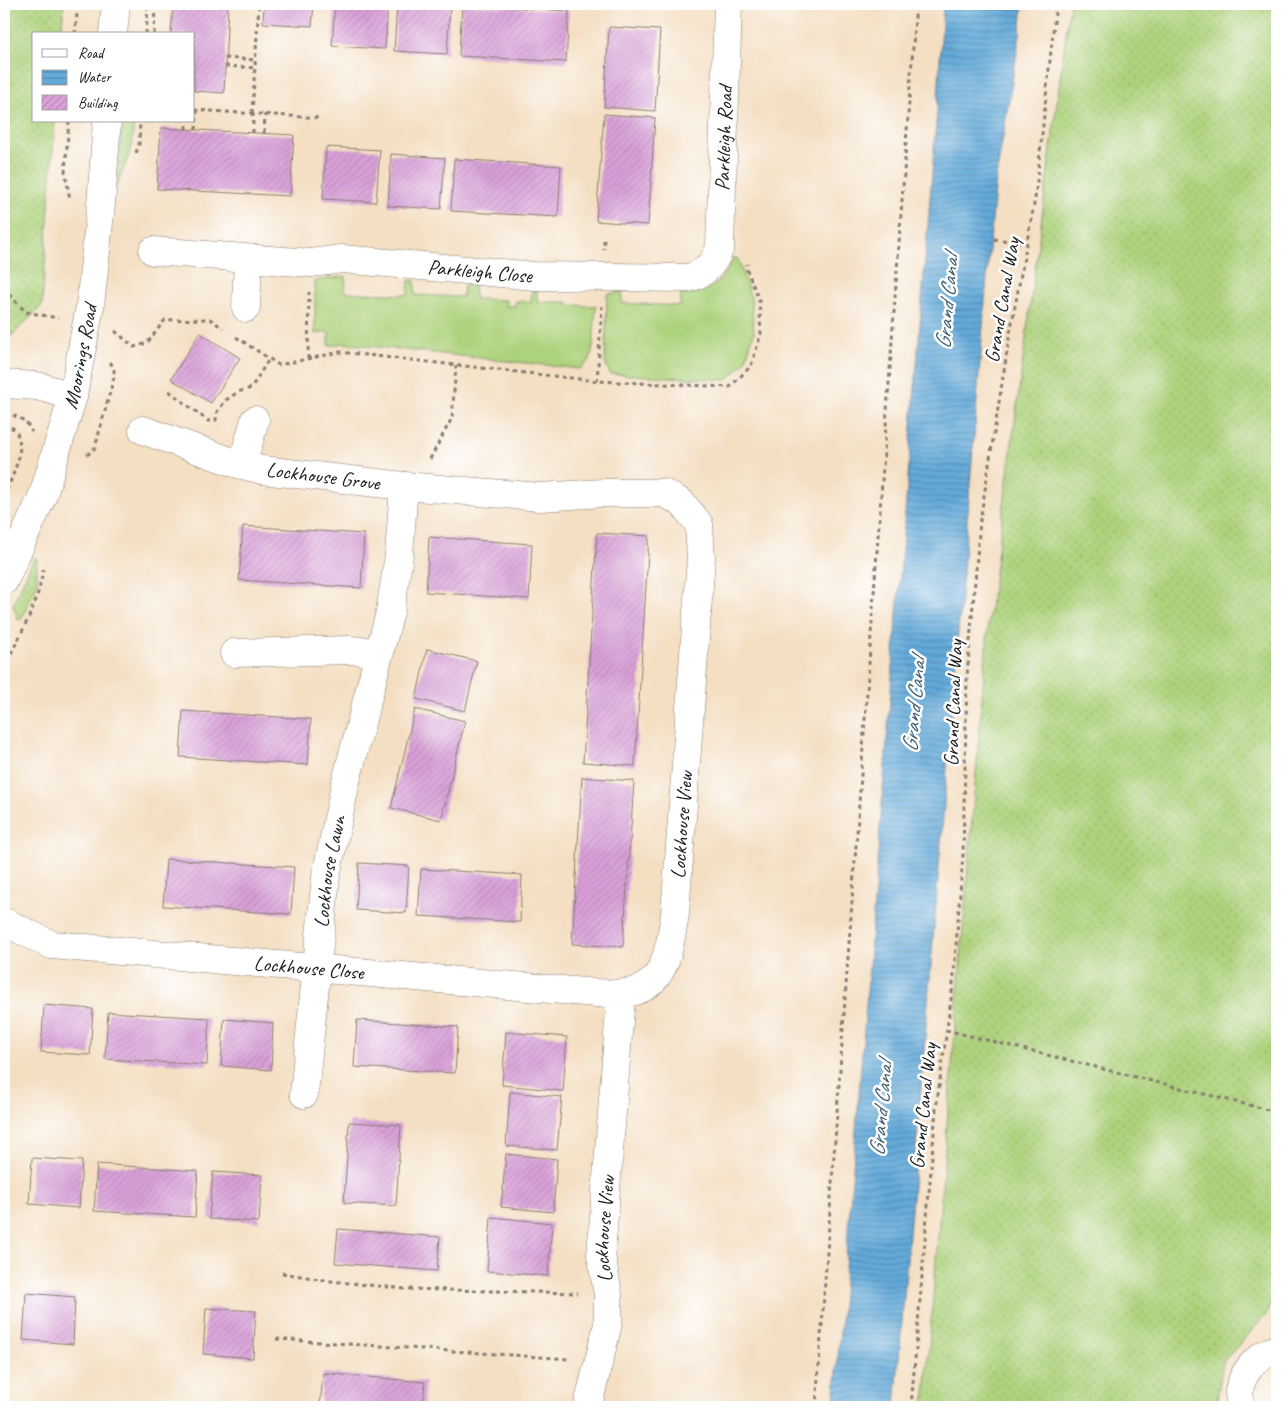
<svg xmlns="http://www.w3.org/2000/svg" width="1281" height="1411" font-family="Caveat,sans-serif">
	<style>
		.grass { fill: url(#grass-dots); stroke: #64774c }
		.garden { fill: #add27b; stroke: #64774c }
		.water { fill: url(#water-rules); stroke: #40637b }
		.building { fill: url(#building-hatch) }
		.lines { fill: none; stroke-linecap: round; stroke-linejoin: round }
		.minor-casing { stroke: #887e70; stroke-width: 29 }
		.path { stroke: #887e70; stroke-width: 3; stroke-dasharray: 4 4; stroke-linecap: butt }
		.minor { stroke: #fff; stroke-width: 28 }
		.labels { text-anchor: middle; stroke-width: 5; stroke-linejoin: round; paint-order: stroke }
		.street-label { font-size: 21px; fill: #1c1c1c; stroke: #fff }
		.water-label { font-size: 22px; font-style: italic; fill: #3c5c71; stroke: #fff }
	</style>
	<defs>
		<pattern id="grass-dots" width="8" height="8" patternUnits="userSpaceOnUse" patternTransform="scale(1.25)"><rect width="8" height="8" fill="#add27b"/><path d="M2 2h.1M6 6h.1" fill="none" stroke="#94b46a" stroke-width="1.8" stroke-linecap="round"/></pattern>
		<pattern id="water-rules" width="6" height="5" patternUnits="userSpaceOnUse" patternTransform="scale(1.25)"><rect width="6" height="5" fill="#63aada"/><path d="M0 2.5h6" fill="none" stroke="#518ab0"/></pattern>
		<pattern id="building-hatch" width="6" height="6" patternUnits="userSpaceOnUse" patternTransform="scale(1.25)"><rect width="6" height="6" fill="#d9a0d8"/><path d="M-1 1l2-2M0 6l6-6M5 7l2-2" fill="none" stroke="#ba89b9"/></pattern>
	</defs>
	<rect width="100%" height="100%" fill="#fff"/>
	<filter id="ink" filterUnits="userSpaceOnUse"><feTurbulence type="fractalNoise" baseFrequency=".02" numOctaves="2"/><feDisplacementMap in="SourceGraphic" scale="10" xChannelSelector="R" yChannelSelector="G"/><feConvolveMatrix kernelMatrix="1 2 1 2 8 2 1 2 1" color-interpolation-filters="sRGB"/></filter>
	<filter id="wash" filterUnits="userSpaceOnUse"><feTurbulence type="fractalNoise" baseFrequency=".0096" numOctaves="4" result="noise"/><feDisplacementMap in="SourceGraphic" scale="20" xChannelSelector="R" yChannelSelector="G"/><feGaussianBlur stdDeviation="1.12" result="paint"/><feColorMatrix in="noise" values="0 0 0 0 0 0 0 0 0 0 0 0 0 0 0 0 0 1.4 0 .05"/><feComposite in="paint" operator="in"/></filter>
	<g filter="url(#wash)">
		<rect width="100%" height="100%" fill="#f4dfc3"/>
		<path class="grass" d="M4 4H64L61 34H34V121H55L42 306 4 343Z
			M1070 4H1277V1289L1267 1314 1223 1362 1216 1407H924L988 625Z
			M122 121H134L132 146 117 187Z
			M34 557 37 559V585L21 620 18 619 13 605Z"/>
		<path class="garden" d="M733 257 738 259 751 298 754 333 745 362 727 380 610 374 605 362 607 294 622 292V303L680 306 681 295C709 294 724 282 733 257Z
			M346 276 345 292 408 295 409 281H415V295L462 297 464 285H474L475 299 506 300V306H515L516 301 531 302 532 290H537V302H568V305L596 306 593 346 590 360 580 369 342 343 329 346V334L327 332 315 334V281Z"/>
		<path class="water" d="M943 4H1023L1020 34 996 178 989 252 895 1407H834L938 98Z"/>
		<g id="blocks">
			<path class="building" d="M173 4H228L224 93 194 91V34H171Z
				M264 4H314L312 26 263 23Z
				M335 4H388L385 49 332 46Z
				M397 4H450L447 54 394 51Z
				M462 4 569 11 566 62 459 56Z
				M609 27 660 30 655 111 604 107Z
				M604 114 655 118 648 225 596 221Z
				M161 128 294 135 290 196 157 189Z
				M326 147 380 150 376 202 323 199Z
				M391 154 445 158 441 209 388 206Z
				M454 159 561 166 558 217 451 211Z
				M200 333 240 358 211 403 171 379Z
				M243 526 364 534 361 588 239 580Z
				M597 533 649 536 635 766 583 762Z
				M429 537 532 544 529 599 426 592Z
				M427 649 477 661 465 711 416 699Z
				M415 709 465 721 441 820 391 808Z
				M183 711 311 719 308 765 180 757Z
				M582 777 634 781 623 947 572 944Z
				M166 859 294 867 291 914 163 906Z
				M359 863 409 866 406 913 356 910Z
				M421 869 522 875 520 922 418 916Z
				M44 1005 93 1009 90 1055 41 1052Z
				M108 1012 209 1018 207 1065 105 1059Z
				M224 1019 273 1023 271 1070 221 1066Z
				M357 1020 458 1027 455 1073 354 1067Z
				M506 1032 567 1037 563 1091 502 1085Z
				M510 1092 562 1097 557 1150 506 1146Z
				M349 1122 401 1125 396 1206 344 1203Z
				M506 1154 557 1159 553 1212 501 1207Z
				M32 1158 82 1161 79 1208 29 1204Z
				M97 1164 198 1171 195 1217 94 1211Z
				M213 1172 262 1175 259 1222 209 1219Z
				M491 1217 552 1223 548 1276 487 1271Z
				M338 1229 440 1237 437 1271 335 1263Z
				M26 1293 75 1297 73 1344 23 1340Z
				M206 1308 256 1311 253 1358 203 1354Z
				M323 1373 425 1382 423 1407H320Z"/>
		</g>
	</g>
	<g filter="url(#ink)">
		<use href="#blocks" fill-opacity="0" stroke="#887e70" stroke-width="1"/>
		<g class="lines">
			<g class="minor-casing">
				<g id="minor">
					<path d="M113 34 116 4"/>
					<path id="s1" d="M153 251 311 263 342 259 535 276 688 278C706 273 714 264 720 247L728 4"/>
					<path d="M246 308 248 259"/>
					<path d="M4 384 37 386 73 396"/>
					<path d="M242 465 255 420"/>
					<path id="s2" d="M4 581 43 495 73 396 90 306 101 204 107 121"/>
					<path d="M234 653 349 650 380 652"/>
					<path id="s3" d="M4 922 52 945 596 993C607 993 619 995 631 992 667 985 670 944 675 914L701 558 699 524 682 503 664 493H603L541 497 404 486 262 470 238 464 143 430"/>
					<path id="s4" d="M304 1094 326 876 346 781 390 612 399 555 404 486"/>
					<path id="s5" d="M589 1401 608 1324V1294L601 1255 620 1009 619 994"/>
					<path d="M1240 1407C1240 1402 1239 1396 1239 1391 1242 1372 1258 1354 1277 1349"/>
				</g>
			</g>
			<path class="path" d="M254 4H259
				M75 34 78 4
				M146 34 148 4
				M154 34 155 4
				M225 58 255 60
				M225 66 255 68
				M194 110 320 118
				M252 113 259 4
				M69 121 65 171 70 200
				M186 129V121
				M196 130 197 110
				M253 133V113
				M264 133 265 114
				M136 153 139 144 140 121
				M994 239 1026 243
				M604 240V249
				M4 242 9 243 4 262
				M4 289 26 312 58 318
				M115 331 134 347 147 343 165 320 210 319 223 328
				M236 337 279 365 340 352 597 381 730 387 751 366 761 334 759 300 747 270V264
				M308 359 309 292
				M597 381 602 306
				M169 391 208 421 216 420 217 412 226 400 238 392 251 388 269 359
				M13 415 25 421 32 432
				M4 423C7 425 11 427 14 429 29 446 11 479 4 496
				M87 455 95 448 114 377V370L110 361
				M430 459 452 418 456 366
				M4 668C19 636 39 604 43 569
				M946 1030 1277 1112
				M282 1273 331 1281 406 1289 578 1293
				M276 1339 569 1359
				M816 1407 916 4
				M911 1407 936 1109 953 985 963 854 967 677 980 521 1010 333 1035 199 1056 4"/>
			<use href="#minor" class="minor"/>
		</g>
	</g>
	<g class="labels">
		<g class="street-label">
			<text dy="7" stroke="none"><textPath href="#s1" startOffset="692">Parkleigh Road</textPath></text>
			<text dy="7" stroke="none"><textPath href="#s1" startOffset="328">Parkleigh Close</textPath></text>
			<text transform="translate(1002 300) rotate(-80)" y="7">Grand Canal Way</text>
			<text dy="7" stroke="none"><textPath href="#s2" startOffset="238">Moorings Road</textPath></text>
			<text transform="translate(323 476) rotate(7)" y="7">Lockhouse Grove</text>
			<text transform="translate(953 703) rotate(-88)" y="7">Grand Canal Way</text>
			<text dy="7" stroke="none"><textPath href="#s3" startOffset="820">Lockhouse View</textPath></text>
			<text dy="7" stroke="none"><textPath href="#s4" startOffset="224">Lockhouse Lawn</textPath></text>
			<text dy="7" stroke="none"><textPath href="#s3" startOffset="311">Lockhouse Close</textPath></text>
			<text transform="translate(923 1106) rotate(-84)" y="7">Grand Canal Way</text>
			<text dy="7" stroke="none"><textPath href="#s5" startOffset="175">Lockhouse View</textPath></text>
		</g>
		<g class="water-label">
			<text transform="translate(946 302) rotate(-85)" y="8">Grand Canal</text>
			<text transform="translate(913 705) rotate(-85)" y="8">Grand Canal</text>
			<text transform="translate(880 1109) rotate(-85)" y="8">Grand Canal</text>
		</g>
	</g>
	<rect width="1281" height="1411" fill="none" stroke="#fff" stroke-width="20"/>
	<rect x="32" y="32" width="162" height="90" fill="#ffffff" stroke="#a4a4a4"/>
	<rect x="42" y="49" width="25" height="8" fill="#ffffff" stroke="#a4a4a4"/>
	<text x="78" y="58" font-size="15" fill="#1c1c1c">Road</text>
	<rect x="42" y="70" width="25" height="15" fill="url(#water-rules)" stroke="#a4a4a4"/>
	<text x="78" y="82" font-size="15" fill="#1c1c1c">Water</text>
	<rect x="42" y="95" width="25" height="15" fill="url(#building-hatch)" stroke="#a4a4a4"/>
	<text x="78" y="108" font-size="15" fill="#1c1c1c">Building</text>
</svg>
